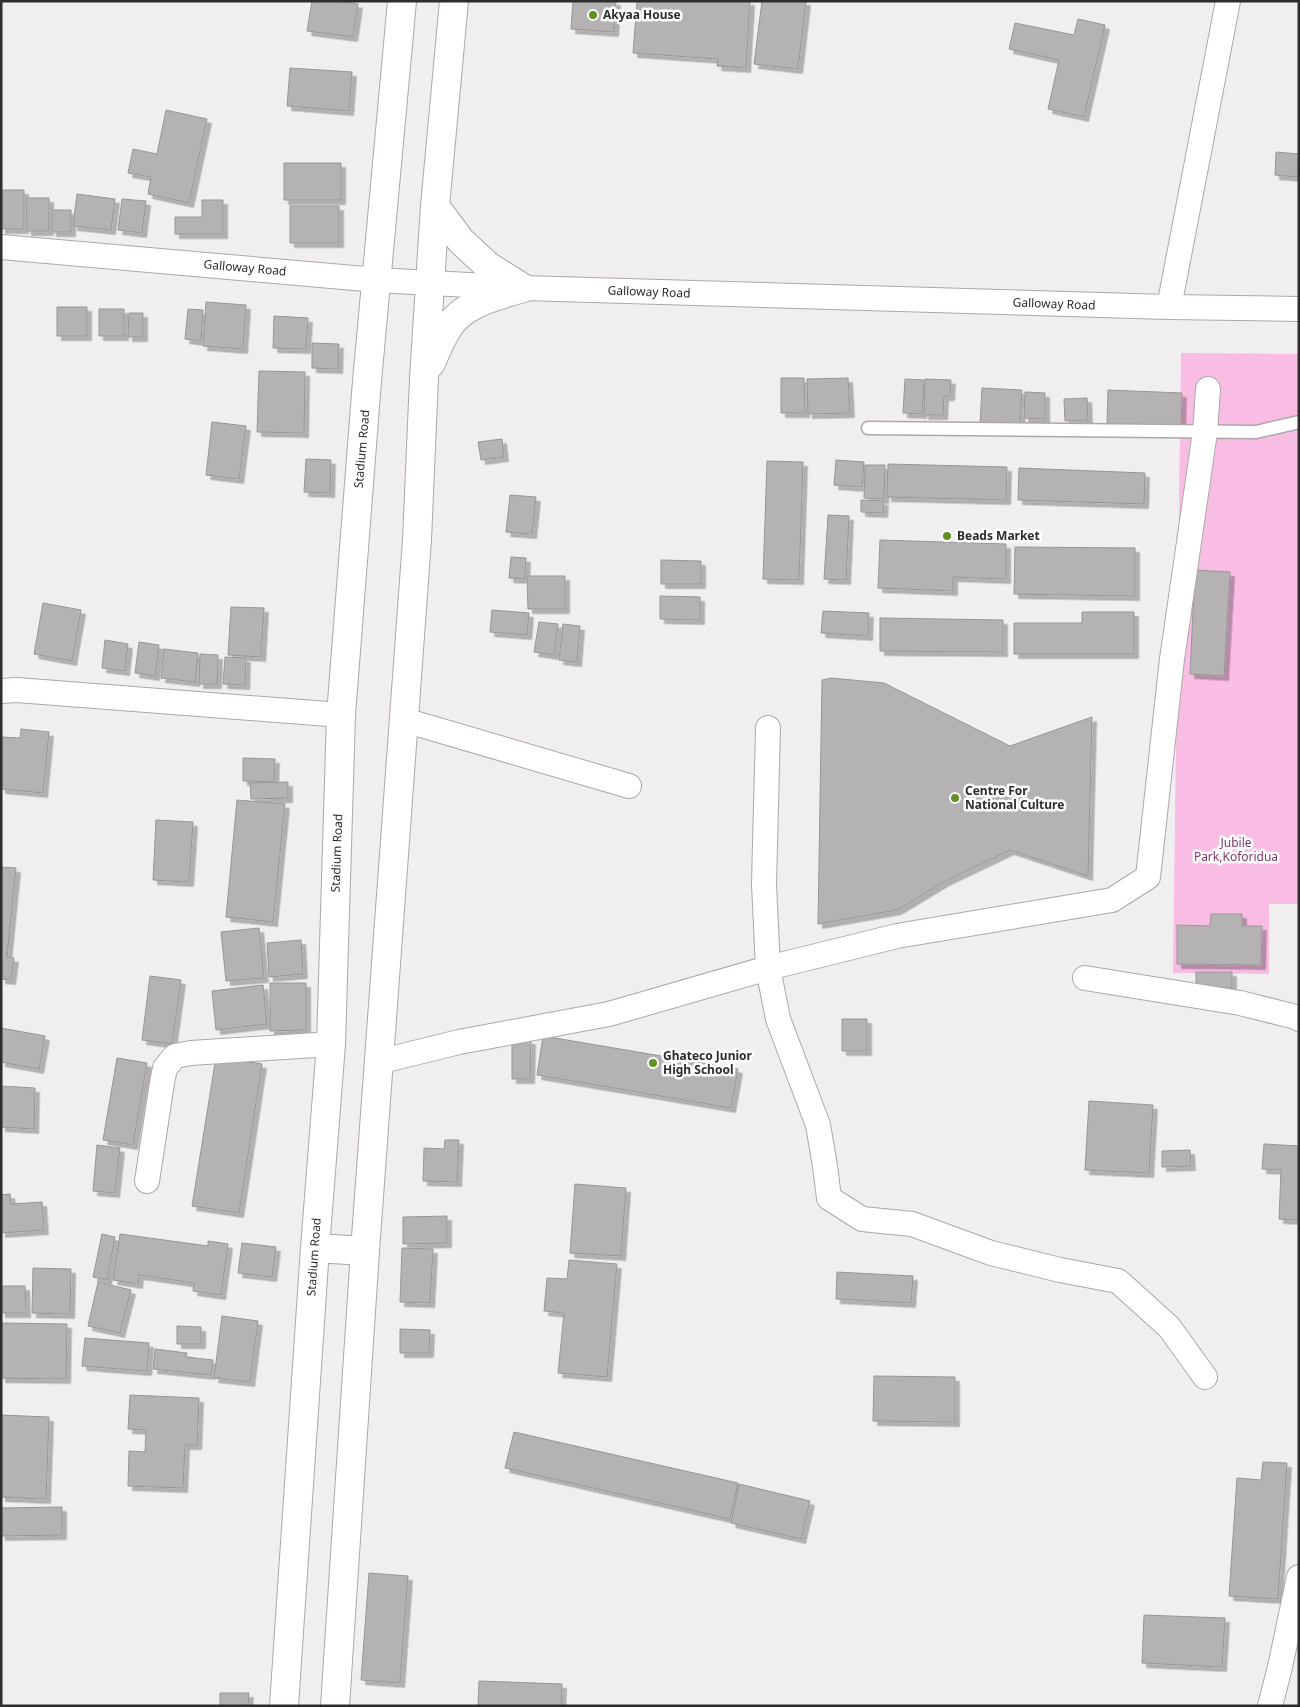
<svg xmlns="http://www.w3.org/2000/svg" width="1300" height="1707" font-family="'Noto Sans',sans-serif">
	<style>
		.green { fill: #f9bde3 }
		.building { fill: #b5b2b4; stroke: #999597; filter: url(#shadow) }
		.lines { fill: none; stroke-linecap: round; stroke-linejoin: round }
		.service-casing { stroke: #aca8aa; stroke-width: 15 }
		.minor-casing { stroke: #aca8aa; stroke-width: 26 }
		.primary-casing { stroke: #aca8aa; stroke-width: 30 }
		.service { stroke: #fff; stroke-width: 12 }
		.minor { stroke: #fff; stroke-width: 24 }
		.primary { stroke: #fff; stroke-width: 28 }
		.poi-dot { fill: #619025; stroke: #fff; stroke-width: 2 }
		.labels { text-anchor: middle; stroke-width: 5; stroke-linejoin: round; paint-order: stroke }
		.poi-label { font-size: 12px; font-weight: bold; fill: #2e2c2d; stroke: #fff; text-anchor: start }
		.street-label { font-size: 12px; fill: #2e2c2d; stroke: #fff }
		.park-label { font-size: 12px; fill: #81386b; stroke: #fff }
	</style>
	<defs>
		<filter id="shadow"><feDropShadow dx="4.5" dy="4.5" stdDeviation="0" flood-color="#0004"/></filter>
	</defs>
	<rect width="100%" height="100%" fill="#f1eef0"/>
	<path class="green" d="M1181 353 1299 354V904H1269V974L1173 973Z"/>
	<path class="building" d="M312 1H339L358 4 353 37 307 31Z
		M573 1H616L614 32 571 29Z
		M637 1H750L746 68 717 66 718 59 633 53Z
		M762 1H806L798 69 754 64Z
		M1078 19 1105 25 1084 117 1048 109 1059 60 1009 49 1015 23 1074 35Z
		M290 68 352 72 349 111 287 106Z
		M166 110 207 119 189 203 148 194 151 177 128 173 133 149 157 154Z
		M1276 152 1299 154 1298 177 1275 175Z
		M284 163H341V200H284Z
		M1 190H24V229H1Z
		M77 194 115 199 111 230 73 226Z
		M26 198H49V231H27Z
		M122 199 146 201 142 233 118 230Z
		M202 200H223V234H175V217H202Z
		M290 206H339V243H290Z
		M52 210H71V232H52Z
		M206 302 246 305 243 349 203 346Z
		M57 307H87V336H57Z
		M99 309H124V336H99Z
		M188 309 203 310 201 341 185 339Z
		M129 313H143V337H128Z
		M274 316 308 318 306 349 273 348Z
		M312 343 339 344 338 369 312 368Z
		M259 371 305 372 304 433 257 432Z
		M781 378H804L805 413H781Z
		M848 378 850 413 808 414 807 379Z
		M905 379 924 380 922 414 903 413Z
		M925 379 951 380 950 396H944L943 415H924Z
		M982 388 1022 390 1020 426 980 424Z
		M1108 390 1182 393 1181 427 1107 423Z
		M1025 392 1045 393V419L1024 418Z
		M1087 398 1088 420 1065 421 1064 399Z
		M212 422 246 426 239 479 206 475Z
		M502 439 504 457 481 460 478 442Z
		M306 459 331 460 330 493 304 492Z
		M836 460 864 462 862 487 834 485Z
		M767 461 803 462 799 580 763 579Z
		M888 464 1007 467 1006 500 887 497Z
		M865 465H885L884 499 864 498Z
		M1019 468 1145 473 1144 504 1018 500Z
		M510 495 536 497 532 534 506 532Z
		M861 500 884 501 883 513 861 512Z
		M828 515 849 516 846 580 824 579Z
		M880 540 1006 544V579L953 577V591L878 588Z
		M1015 547 1135 548V596L1014 594Z
		M511 557 526 558 525 579 509 578Z
		M661 560 701 561V584H661Z
		M1195 570 1230 572 1224 676 1190 674Z
		M527 576H565V609H528Z
		M660 596 700 597V620L660 619Z
		M43 603 81 610 72 661 34 654Z
		M231 607 264 608 261 657 228 655Z
		M492 610 529 613 527 635 490 632Z
		M823 611 869 613 868 636 821 633Z
		M1082 612H1134V654H1014V623H1082Z
		M880 618 1003 620V652L880 651Z
		M539 622 558 624 554 655 534 652Z
		M563 624 580 626 577 662 559 660Z
		M105 640 128 644 125 671 102 668Z
		M139 642 159 645 155 676 135 673Z
		M164 649 198 653 195 682 161 678Z
		M200 654 218 655 217 684H199Z
		M225 657 246 658 245 685 223 684Z
		M831 678 884 683 1010 746 1092 717 1088 876 1010 850 945 881 897 910 818 924 822 680Z
		M21 729 49 732 43 793 1 789V737L20 738Z
		M243 758 275 759 274 782 243 781Z
		M288 782V798L251 799 250 783Z
		M237 800 285 804 273 922 226 917Z
		M156 820 193 822 189 882 153 880Z
		M1 867 16 868 7 957 14 958 11 980 1 979Z
		M1211 914H1242V926H1262L1261 965 1177 964V925L1210 926Z
		M259 928 264 978 226 981 221 932Z
		M301 940 303 974 269 977 267 943Z
		M1196 972H1232V988L1196 987Z
		M150 976 181 980 172 1044 142 1040Z
		M270 983H306V1030L270 1031Z
		M263 985 267 1024 216 1030 212 991Z
		M842 1019H867V1051H842Z
		M1 1028 45 1036 39 1069 1 1062Z
		M543 1036 738 1069 731 1108 537 1075Z
		M512 1040H531L530 1079H512Z
		M216 1057 262 1064 239 1213 192 1206Z
		M117 1058 147 1063 133 1145 103 1140Z
		M1 1086 35 1088 34 1129 1 1127Z
		M1089 1101 1153 1105 1149 1173 1085 1170Z
		M445 1140H459L457 1182 423 1181 424 1148 444 1149Z
		M1264 1144 1299 1146V1220L1279 1219 1281 1170 1262 1169Z
		M97 1145 120 1148 115 1193 93 1191Z
		M1190 1150 1191 1166 1162 1167V1151Z
		M575 1184 626 1188 621 1256 570 1253Z
		M10 1194 11 1204 42 1202 44 1230 1 1233V1195Z
		M447 1216V1243L403 1244V1217Z
		M102 1234 115 1237 107 1280 93 1277Z
		M120 1234 208 1246V1241L228 1244 221 1295 193 1291 194 1283 139 1275 138 1284 113 1280Z
		M242 1243 276 1247 272 1277 238 1273Z
		M402 1248 433 1249 430 1303 400 1302Z
		M569 1260 617 1264 607 1377 558 1373 564 1313 544 1311 547 1278 567 1279Z
		M33 1268 71 1269 70 1314 32 1313Z
		M837 1272 913 1276 911 1303 836 1299Z
		M98 1282 131 1290 120 1333 88 1326Z
		M1 1286H25L26 1313H1Z
		M222 1316 258 1321 250 1382 214 1378Z
		M1 1323 67 1324 66 1379 1 1378Z
		M177 1326 201 1327V1344H177Z
		M400 1329 430 1330 429 1353H400Z
		M85 1338 149 1343 147 1371 82 1366Z
		M155 1349 187 1353 186 1357 213 1360 211 1375 153 1369Z
		M874 1376 955 1377V1422L873 1421Z
		M130 1395 199 1398 197 1445H185L183 1488 128 1486 129 1451 145 1452 146 1430 128 1429Z
		M1 1415 49 1417 46 1499 1 1497Z
		M514 1432 738 1483 730 1519 505 1468Z
		M1263 1462 1287 1463 1278 1599 1229 1596 1237 1478 1261 1480Z
		M739 1484 810 1501 801 1539 731 1523Z
		M62 1507V1535L1 1536V1508Z
		M369 1573 408 1576 400 1683 361 1680Z
		M1144 1615 1225 1618 1222 1667 1142 1663Z
		M479 1681 562 1684 561 1706H478Z
		M220 1693H249L248 1706H220Z"/>
	<g class="lines">
		<g class="service-casing">
			<path id="service" d="M868 428 1256 432 1299 422"/>
		</g>
		<g class="minor-casing">
			<path id="minor" d="M1 247 377 280 523 288 1169 307 1299 309
				M1169 307 1228 1
				M1 691 17 690 341 715
				M404 720 629 786
				M768 728 764 884 768 968 778 1019 818 1125 825 1166 829 1198 862 1219 912 1224 991 1253 1060 1270 1118 1281 1169 1327 1205 1377
				M1085 978 1240 1003 1296 1017 1299 1019
				M378 1062 459 1042 609 1014 768 968 897 936 1112 900 1148 877 1172 659 1205 432 1208 389
				M147 1181 162 1083 165 1068 175 1056 191 1053 331 1044
				M1270 1706 1280 1667 1299 1577"/>
		</g>
		<g class="primary-casing">
			<path id="primary" d="M435 206 461 241 488 266 523 288
				M431 363C436 351 441 339 448 328 463 303 497 296 523 288
				M315 1248 365 1251
				M284 1706 315 1248 331 1044 341 715 367 381 402 1
				M335 1706 365 1251 417 540 424 378 435 206 454 1"/>
		</g>
		<use href="#service" class="service"/>
		<use href="#minor" class="minor"/>
		<use href="#primary" class="primary"/>
	</g>
	<g class="poi-dot">
		<circle cx="593" cy="15" r="5"/>
		<circle cx="947" cy="536" r="5"/>
		<circle cx="955" cy="798" r="5"/>
		<circle cx="653" cy="1063" r="5"/>
	</g>
	<g class="labels">
		<g class="poi-label">
			<text x="603" y="19">Akyaa House</text>
			<text x="957" y="540">Beads Market</text>
			<text x="965" y="795">Centre For<tspan x="965" dy="14">National Culture</tspan></text>
			<text x="663" y="1060">Ghateco Junior<tspan x="663" dy="14">High School</tspan></text>
		</g>
		<g class="street-label">
			<text transform="translate(245 268) rotate(5)" y="4">Galloway Road</text>
			<text transform="translate(649 292) rotate(2)" y="4">Galloway Road</text>
			<text transform="translate(1054 304) rotate(2)" y="4">Galloway Road</text>
			<text transform="translate(362 449) rotate(-85)" y="4">Stadium Road</text>
			<text transform="translate(337 853) rotate(-88)" y="4">Stadium Road</text>
			<text transform="translate(314 1257) rotate(-86)" y="4">Stadium Road</text>
		</g>
		<g class="park-label">
			<text x="1236" y="847">Jubile<tspan x="1236" dy="14">Park,Koforidua</tspan></text>
		</g>
	</g>
	<rect width="1300" height="1707" fill="none" stroke="#2e2c2d" stroke-width="5"/>
</svg>
